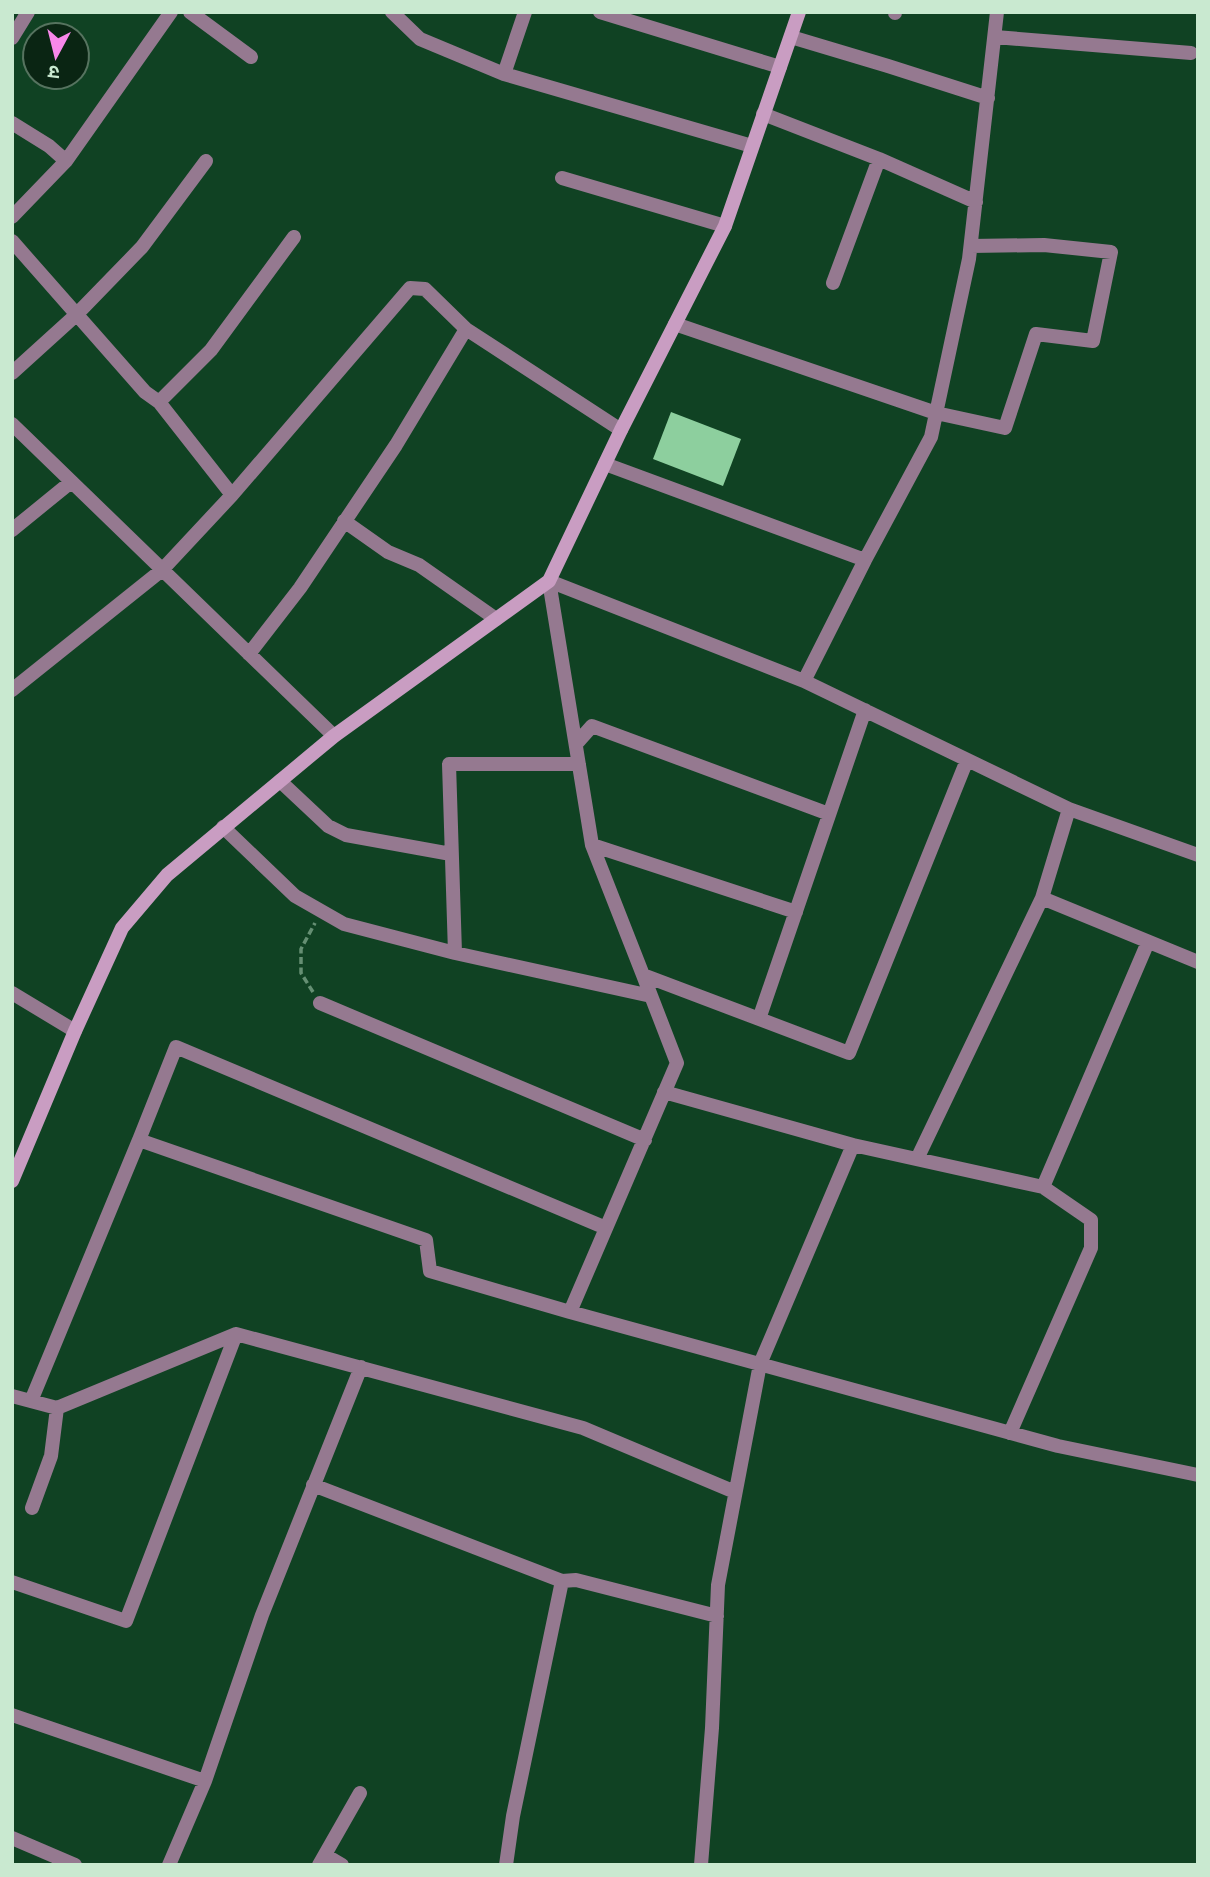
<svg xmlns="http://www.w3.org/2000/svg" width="1210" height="1877" font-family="'Crimson Pro','Noto Sans Devanagari',serif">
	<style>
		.building { fill: #8dcf9e }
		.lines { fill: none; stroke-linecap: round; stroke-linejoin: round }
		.path { stroke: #658f73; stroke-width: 3.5; stroke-dasharray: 7 3.5; stroke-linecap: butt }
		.street { stroke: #957990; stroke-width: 14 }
		.secondary { stroke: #c99dc2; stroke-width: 14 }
	</style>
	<rect width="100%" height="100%" fill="#104223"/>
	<path class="building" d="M671 412 741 439 723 486 653 459Z"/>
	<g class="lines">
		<path class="path" d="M313 992 301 973V949L315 923"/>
		<path class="street" d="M190 12 251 57
			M392 12 420 39 504 74 752 146
			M600 12 780 67
			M895 13V12
			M791 37 888 66 988 98
			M995 37 1191 53
			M12 38 28 12
			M504 74 525 12
			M763 114 879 159 976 202
			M12 123 49 146 66 161
			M562 178 725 226
			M12 217 66 161 171 12
			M12 241 145 392 159 402 232 495
			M833 283 879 159
			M675 324 936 413 1005 428 1036 334 1093 341 1111 252 1044 245 971 246
			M12 373 76 315 142 247 206 161
			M159 402 211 350 294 237
			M12 424 334 736
			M605 464 865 560
			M344 521 388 552 419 565 496 619
			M12 530 71 482
			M549 581 804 681 865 560 931 437 969 259 997 12
			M549 581 592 845 643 975 849 1053 967 760
			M249 654 300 588 396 445 466 329
			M804 681 1069 809 1198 855
			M12 690 162 570 232 495 410 288 425 289 466 329 621 430
			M576 744 592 726 829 814
			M280 781 328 826 346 835 451 854
			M1069 809 1042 898 1198 962
			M223 827 295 896 344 924 455 953 651 996
			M592 845 796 912
			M455 953 449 764H579
			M643 975 677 1063 570 1312 1058 1446 1198 1475
			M12 993 75 1031
			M320 1003 645 1140
			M759 1019 865 710
			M664 1092 853 1145 760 1364 718 1585 712 1728 701 1865
			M853 1145 1043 1187 1148 942
			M917 1159 1042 898
			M570 1312 430 1271 426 1240 139 1140 176 1047 606 1228
			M12 1396 57 1408 236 1334 583 1428 735 1492
			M31 1401 139 1140
			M1010 1433 1091 1248V1220L1043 1187
			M313 1485 562 1581 576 1580 717 1616
			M32 1508 51 1456 57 1408
			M12 1582 126 1621 236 1334
			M12 1715 205 1781
			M12 1838 75 1865
			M325 1855 342 1865
			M169 1865 205 1781 262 1615 361 1367
			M319 1865 360 1793
			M506 1865 513 1816 562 1581"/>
		<path class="secondary" d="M12 1181 75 1031 122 928 167 875 334 736 549 581 621 430 725 226 799 12"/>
	</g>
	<rect width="1210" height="1877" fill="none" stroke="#c9e9d0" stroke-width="28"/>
	<g transform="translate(56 56) rotate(187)"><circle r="33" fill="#0a2513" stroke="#56735f" stroke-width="2"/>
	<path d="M0-5L12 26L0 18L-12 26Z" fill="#f888ea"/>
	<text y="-10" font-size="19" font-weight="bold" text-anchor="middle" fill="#c9e9d0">उ</text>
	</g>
</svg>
